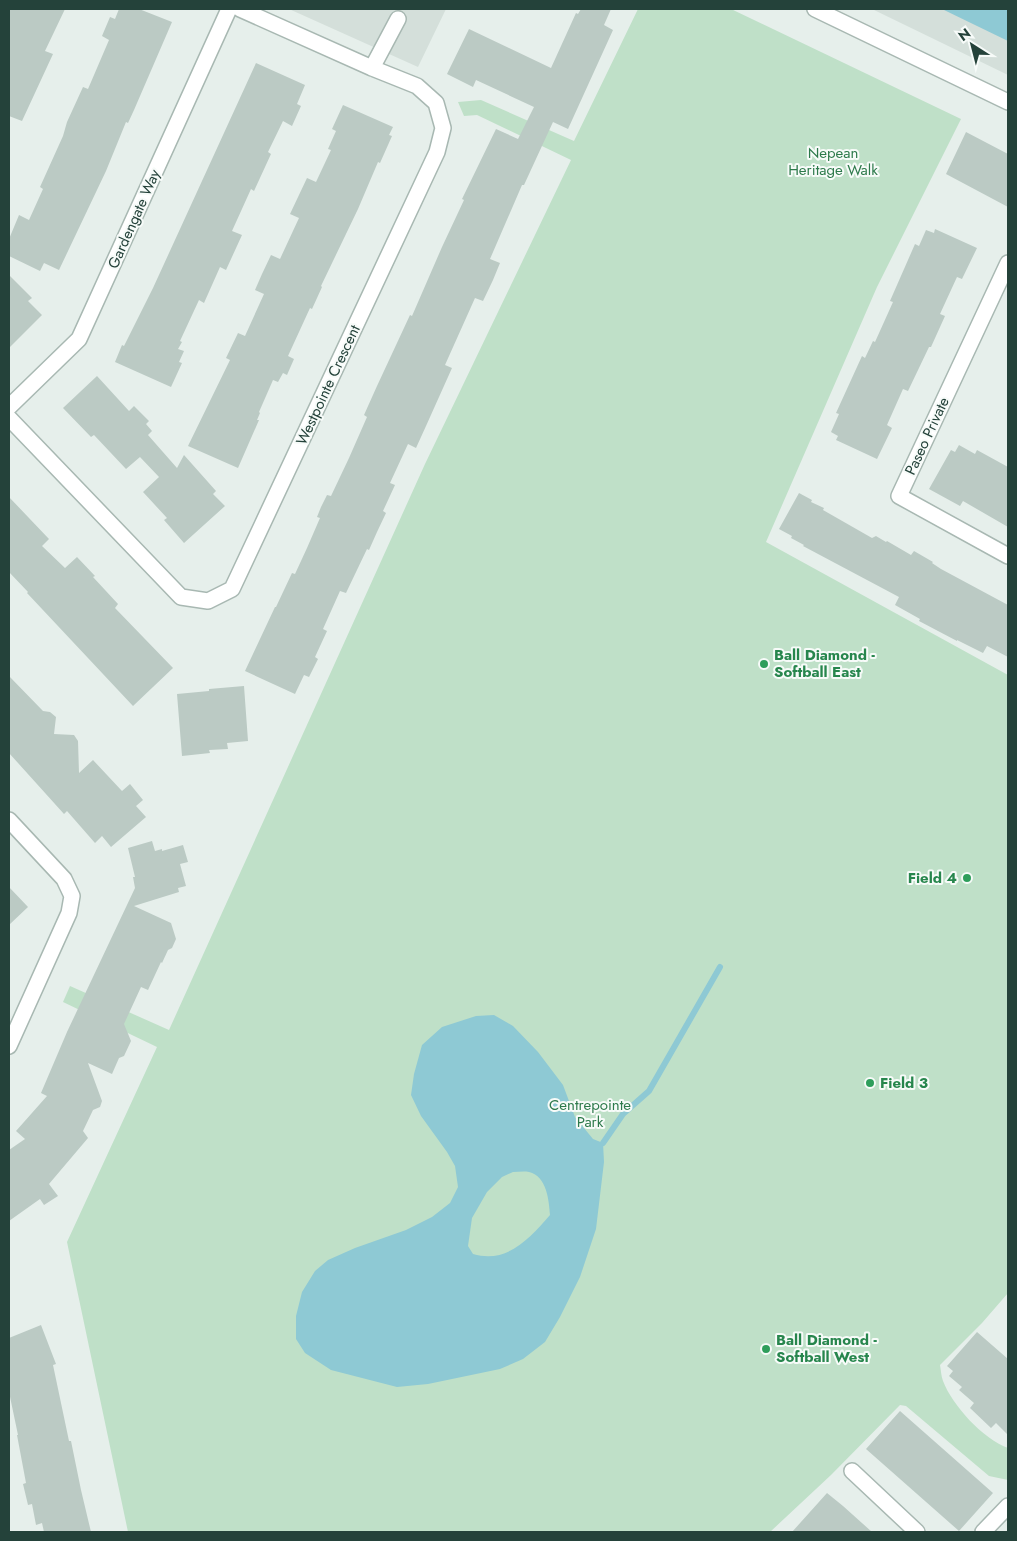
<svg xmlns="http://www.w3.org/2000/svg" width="1017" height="1541" font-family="Jost,sans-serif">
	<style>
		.built { fill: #d4dfda }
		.green { fill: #bfe0c8 }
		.water { fill: #8ec9d4; fill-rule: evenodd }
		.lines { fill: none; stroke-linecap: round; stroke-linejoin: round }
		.stream { stroke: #8ec9d4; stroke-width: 6 }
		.building { fill: #bbcac4 }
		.minor-casing { stroke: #a8b8b2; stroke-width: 18 }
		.minor { stroke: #fff; stroke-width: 15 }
		.leisure-dot { fill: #2e9e5b; stroke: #f7fbf9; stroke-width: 2 }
		.labels { text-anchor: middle; stroke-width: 4; stroke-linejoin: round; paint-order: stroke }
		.park-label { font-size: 15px; fill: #2d7a4b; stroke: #f7fbf9 }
		.street-label { font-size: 15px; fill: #24423a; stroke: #f7fbf9 }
		.leisure-label { font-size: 15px; font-weight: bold; fill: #27864d; stroke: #f7fbf9; text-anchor: start }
	</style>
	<rect width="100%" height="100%" fill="#e6efeb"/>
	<path class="built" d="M289 9H446L418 67Z
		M872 9H1008V75Z"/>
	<path class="green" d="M638 9H731L961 119 877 287 766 542 1008 675V1293L982 1323 940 1365C941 1370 941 1376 943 1381 952 1405 983 1439 1008 1448V1480L989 1476 906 1406 900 1405 831 1475 770 1532H128L67 1242 157 1047 63 1002 70 986 169 1030 425 464 571 160 477 115 464 116 458 102 481 100 574 141Z"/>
	<path class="water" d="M942 9H1008V41Z
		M494 1015 513 1026 538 1052 563 1085 575 1117 593 1139 603 1143 604 1162 596 1229 580 1277 560 1317 545 1342 523 1359 500 1369 428 1384 397 1387 331 1370 305 1353 296 1339V1316L302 1292 315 1271 328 1260 355 1248 406 1230 432 1217 450 1203 458 1187 455 1166 447 1152 421 1116 411 1095 414 1074 422 1045 442 1027 476 1016ZM513 1172C518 1172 524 1171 529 1172 547 1176 549 1201 550 1215 529 1239 507 1264 473 1254L468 1246 472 1218 487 1192 502 1177Z"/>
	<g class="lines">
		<path class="stream" d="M603 1143 623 1114 649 1091 720 967"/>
	</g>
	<path class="building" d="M9 9H65L45 51 53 54 22 121 9 116Z
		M119 9H139L172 22 134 110 128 123 126 122 106 171 59 270 44 263 40 271 9 256V239L19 215 29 220 43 189 40 187 63 136 67 122 83 87 88 89 109 40 102 36 110 17 115 19Z
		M581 9H611L604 25 613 30 568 129 553 122 524 185H522L490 259 500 263 493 280 483 301 475 298 445 365 452 368 426 426 416 448 408 444 390 483 395 485 383 511 386 513 377 532 369 550 367 549 346 593 340 591 323 629 327 631 315 657 318 659 309 677 304 675 295 694 245 671 275 607H276L292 573 295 574 307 548 320 518 317 517 321 507 327 495 331 496 349 458 367 417 364 415 377 386 410 315 412 316 442 247 464 200 462 199 496 129 518 139 534 107 476 80 473 87 447 74 469 29 551 68 576 13 578 14Z
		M256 63 305 85 297 104 301 106 292 126 283 121 268 152 271 154 254 191 251 189 232 231 242 235 226 270 220 267 204 303 199 300 180 341 182 342 178 349 184 351 179 362 182 363 171 387 115 362 122 345 124 346 153 288Z
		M343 105 393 127 389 135 392 136 380 163 378 162 358 209 321 286 322 287 312 309 310 308 288 356 294 359 287 375 283 373 278 382 273 380 259 412 260 413 257 420H259L238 468 188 446 230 360 226 358 238 333 245 336 264 294 255 290 262 274 271 255 280 259 299 218 290 214 307 178 316 182 331 150 328 149 336 131 332 129Z
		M966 132 1008 154V207L946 174Z
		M935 229 977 248 962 279 957 277 940 314 945 316 931 347H929L908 391 903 389 887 425 892 428 877 459 836 440 838 436 831 432 839 414 836 413 862 356 865 358 873 341 875 342 893 302 890 301 915 244 919 246 926 230 934 233Z
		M9 275 32 298 28 301 42 315 9 348Z
		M97 376 129 411 134 406 149 421 146 424 152 431 148 435 177 468 184 455 216 491 213 494 225 506 184 543 164 520 167 518 143 492 159 477 140 457 126 469 94 435 91 437 63 408Z
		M959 445 975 454 977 450 1008 467V527L963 501 960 506 929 489 951 450 955 452Z
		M799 493 812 500 811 502 824 508 823 510 872 538 876 536 886 542 887 541 911 555 914 551 933 562 932 563 941 569 1008 605V657L987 646 983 653 957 640V641L919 621 920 619 895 605 899 597 803 546 804 545 791 538 792 536 779 529Z
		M9 497 49 539 42 546 65 568 77 557 95 576 93 577 118 604 115 608 173 668 133 706 27 593 28 592 9 572Z
		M9 676 43 711 50 712 56 717 54 734 74 735 78 741 79 773 93 760 122 791 130 784 143 800 136 806 146 817 111 847 102 836 95 843 67 811 64 814 9 753Z
		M244 686 248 741 227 743 228 749 209 750 210 753 182 756 177 694 209 691V689Z
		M152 841 155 851 162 849V851L183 845 188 862 180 864 186 886 178 888 179 892 134 906 171 923 176 939 172 948 168 950 162 963 161 962 148 990 141 987 124 1024 131 1041 124 1056 119 1058 112 1074 88 1063 102 1101 100 1107 93 1110 83 1131 88 1138 49 1184 58 1196 44 1205 40 1199 9 1221V1150L25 1139 16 1131 47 1096 41 1093 67 1032 135 888 133 877H135L128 848Z
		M9 887 28 907 9 925Z
		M41 1325 56 1364 53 1365 69 1441H71L81 1490 91 1532H44L42 1523 36 1525 32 1504 28 1505 23 1484 26 1483 17 1435H18L9 1392V1338Z
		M977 1332 1008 1359V1435L996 1423 991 1428 970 1408 974 1403 959 1390 962 1387 949 1376 953 1371 947 1366Z
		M900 1411 993 1493 959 1531 866 1449Z
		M827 1493 843 1506 872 1532H792Z"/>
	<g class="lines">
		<g class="minor-casing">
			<path id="minor" d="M815 9 1008 102
				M372 68 398 19
				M1008 263 899 496 1008 556
				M9 407 79 339 229 9
				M9 418 181 597 208 601 232 589 437 152 443 128 436 103 417 86 372 68 240 9
				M9 820 64 879 72 896 69 913 9 1046
				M852 1471 917 1532
				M983 1532 1008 1506"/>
		</g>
		<use href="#minor" class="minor"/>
	</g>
	<g class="leisure-dot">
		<circle cx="764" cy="664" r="5"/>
		<circle cx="967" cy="878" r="5"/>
		<circle cx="870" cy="1083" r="5"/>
		<circle cx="766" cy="1349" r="5"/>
	</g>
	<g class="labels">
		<g class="park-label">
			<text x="833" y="158">Nepean<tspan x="833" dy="17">Heritage Walk</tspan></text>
			<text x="590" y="1110">Centrepointe<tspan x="590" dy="17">Park</tspan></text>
		</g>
		<g class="street-label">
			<text transform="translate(134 219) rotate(-66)" y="5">Gardengate Way</text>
			<text transform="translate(328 385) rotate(-65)" y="5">Westpointe Crescent</text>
			<text transform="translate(927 436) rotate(-65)" y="5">Paseo Private</text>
		</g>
		<g class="leisure-label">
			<text x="774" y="660">Ball Diamond -<tspan x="774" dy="17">Softball East</tspan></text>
			<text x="957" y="883" text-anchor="end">Field 4</text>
			<text x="880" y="1088">Field 3</text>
			<text x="776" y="1345">Ball Diamond -<tspan x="776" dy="17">Softball West</tspan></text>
		</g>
	</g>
	<rect width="1017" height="1541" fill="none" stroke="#24423a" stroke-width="20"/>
	<g transform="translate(972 45) rotate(324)" stroke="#f7fbf9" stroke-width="4" paint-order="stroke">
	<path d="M0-4L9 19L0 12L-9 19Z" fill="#24423a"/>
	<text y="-8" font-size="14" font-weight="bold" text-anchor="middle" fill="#24423a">N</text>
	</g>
</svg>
